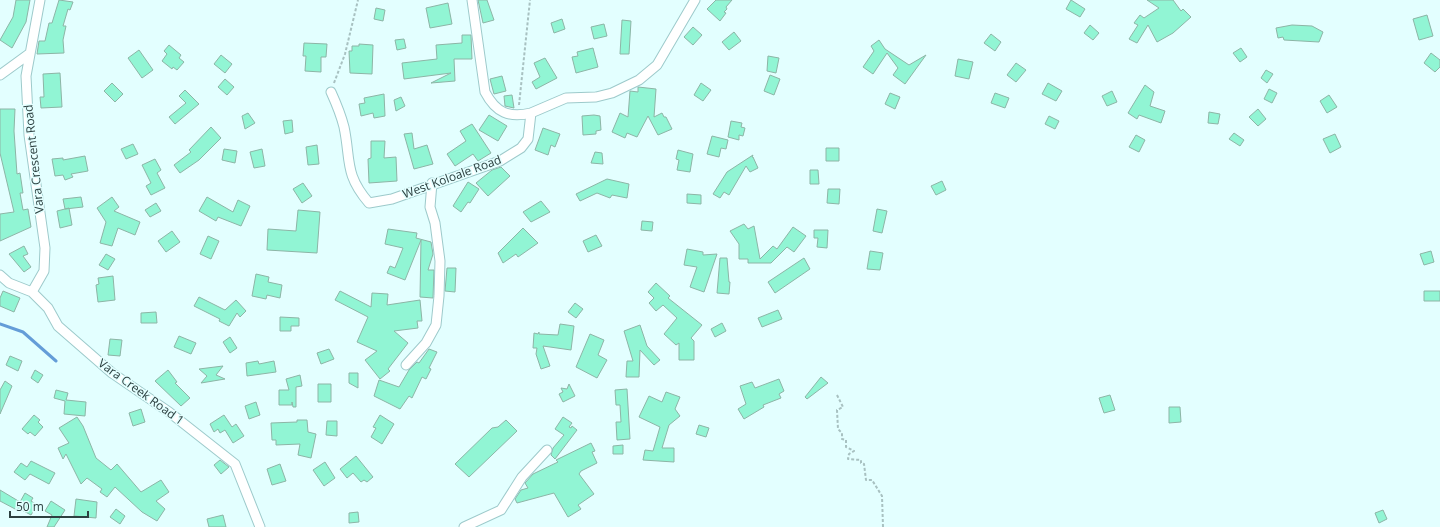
<svg xmlns="http://www.w3.org/2000/svg" width="1440" height="527" font-family="'Open Sans',sans-serif">
	<style>
		.lines { fill: none; stroke-linecap: round; stroke-linejoin: round }
		.stream { stroke: #649dd8; stroke-width: 3 }
		.building { fill: #91f5d4; stroke: #8db5a6 }
		.street-casing { stroke: #9dcacb; stroke-width: 11 }
		.path { stroke: #a8c1c1; stroke-width: 2; stroke-dasharray: 3 2; stroke-linecap: butt }
		.street { stroke: #fff; stroke-width: 9 }
		.labels { text-anchor: middle; stroke-width: 3; stroke-linejoin: round; paint-order: stroke }
		.street-label { font-size: 12px; fill: #2d4040; stroke: #e3ffff }
	</style>
	<rect width="100%" height="100%" fill="#e3ffff"/>
	<g class="lines">
		<path class="stream" d="M0 324 23 332 56 361"/>
	</g>
	<path class="building" d="M16 0H30L26 22 12 48 0 40 13 17Z
		M59 0 73 2 70 10 68 9 63 26H66L63 40 64 53 37 54 39 41H45L49 23H52Z
		M478 0H487L494 20 483 23Z
		M716 0H732L726 7 727 9 724 12 726 13 720 21 707 9Z
		M1071 0 1085 9 1080 17 1066 9Z
		M1147 0H1173L1181 11 1183 9 1191 17 1173 33 1157 42 1148 25 1137 43 1129 39 1138 25 1134 23 1140 15 1144 18 1159 8Z
		M448 3 452 24 430 28 426 8Z
		M376 8 385 10 383 21 374 19Z
		M1427 15 1433 36 1419 40 1413 19Z
		M562 19 565 29 554 33 551 23Z
		M622 20 631 21 629 54H620Z
		M604 24 607 36 594 39 591 27Z
		M1090 25 1099 33 1093 40 1084 33Z
		M1292 25 1312 26 1323 32 1319 42 1284 40 1283 37 1278 38 1276 28Z
		M693 27 702 35 693 45 684 37Z
		M734 32 741 41 729 50 722 42Z
		M991 34 1001 42 995 51 984 43Z
		M462 35H471L472 59H454L455 81 431 83 451 73 404 79 402 63 437 59 436 45 462 43Z
		M404 39 406 48 397 50 395 40Z
		M879 40 885 49 909 65 926 55 905 84 893 75 898 68 887 53 873 74 863 67 874 51 871 46Z
		M304 43 327 44 326 57H321V72L305 71 306 56H303Z
		M359 44 373 45 372 74 350 73 349 51H352V46H359Z
		M169 45 181 55 179 58 184 62 177 70 173 67 172 69 162 61 167 54 164 51Z
		M593 48 598 67 576 73 572 57 578 56 577 52Z
		M1241 48 1247 57 1240 62 1233 53Z
		M139 50 153 70 142 78 128 58Z
		M1431 53 1440 60V67L1435 72 1424 63Z
		M221 55 232 64 225 73 214 64Z
		M768 56 779 58 776 73 767 71Z
		M545 58 557 78 536 89 532 82 540 77 534 63Z
		M958 59 973 62 969 79 955 76Z
		M1016 63 1026 70 1016 82 1007 75Z
		M1266 70 1273 74 1267 83 1261 78Z
		M60 73 62 107 41 108 40 97H44L43 74Z
		M770 75 780 79 774 95 764 91Z
		M502 76 506 91 494 94 490 79Z
		M225 79 234 87 227 95 218 87Z
		M112 83 123 94 115 102 104 91Z
		M701 83 711 90 703 101 694 95Z
		M1048 83 1062 91 1056 101 1042 94Z
		M1145 85 1154 92 1150 106 1165 111 1161 123 1139 115 1137 119 1128 113Z
		M638 87 656 89 654 117 662 113 664 117H666L672 129 658 135 648 116 637 137 627 133 625 138 612 132 620 113 628 117 630 91 638 92Z
		M1269 89 1277 93 1272 103 1264 99Z
		M185 90 199 104 175 124 169 117 186 103 179 96Z
		M1112 91 1117 102 1107 106 1102 96Z
		M890 93 900 97 895 109 885 104Z
		M995 93 1009 98 1005 108 991 103Z
		M384 94 385 116 374 118 373 113 361 116 359 104 365 103 364 98Z
		M512 95 514 108 505 106 504 96Z
		M1329 95 1337 107 1327 113 1320 101Z
		M401 97 405 106 396 111 394 100Z
		M0 109H15L14 131 17 174 20 173 23 193H20L23 210 28 209 31 227 0 241V214L14 212 0 153Z
		M1258 109 1266 119 1258 126 1249 117Z
		M1209 112 1220 114 1218 124 1208 123Z
		M248 113 255 123 245 129 242 116Z
		M489 115 507 126 498 141 479 130Z
		M594 115 600 116 601 130 596 131V134L583 135 582 116Z
		M1049 116 1059 121 1055 129 1045 124Z
		M292 120 293 132 285 134 283 121Z
		M731 121 742 123 741 127 745 128 743 136 739 135V140L728 137Z
		M472 124 491 153 478 161 473 154 455 166 447 154 466 141 460 131Z
		M211 127 221 138 199 160 180 173 174 165 191 152 189 150Z
		M543 128 560 134 555 147 551 145 548 155 535 150Z
		M412 133 414 149 427 145 433 164 414 169 404 134Z
		M1234 133 1244 140 1240 146 1229 139Z
		M1335 134 1341 147 1330 153 1323 139Z
		M1136 135 1145 140 1139 152 1129 147Z
		M712 136 728 140 726 149 721 148 719 157 707 154Z
		M371 141H385L384 158 396 157 397 181 369 183 368 159 371 158Z
		M133 144 138 154 126 159 121 149Z
		M317 145 319 164 308 165 306 147Z
		M826 148H839V161H826Z
		M224 149 237 151 235 163 222 160Z
		M262 149 265 166 254 168 250 152Z
		M678 150 693 154 690 172 677 170 679 160 676 159Z
		M595 152 602 153 603 164 591 163Z
		M753 155 752 157H753L758 168 750 172 746 166 729 195 724 192 720 198 713 194 727 172Z
		M85 156 88 171 71 174 73 177 65 180 63 175 55 176 52 159 63 158V160Z
		M155 159 161 170 157 173 165 188 151 195 146 186 151 183 142 165Z
		M501 167 510 176 488 196 476 183 492 170Z
		M810 170H818L819 184H810Z
		M607 179 629 184 627 198 612 195 610 198 597 193 580 201 576 194Z
		M942 181 946 190 936 195 931 186Z
		M468 182 479 189 470 203 468 202 461 212 453 206Z
		M303 183 312 196 302 203 293 189Z
		M828 189H840L839 204 827 203Z
		M687 194 701 195V204L687 203Z
		M81 197 83 207 65 209 63 199Z
		M112 197 119 207 114 211 140 222 135 235 118 228 112 246 100 243 106 222 97 208Z
		M207 197 233 212 238 200 250 206 241 226 218 217 216 221 199 211Z
		M541 201 550 212 531 222 523 212Z
		M156 203 161 211 150 217 145 210Z
		M69 208 72 225 60 228 57 211Z
		M877 209 887 211 882 233 873 231Z
		M298 210 320 212 317 253 267 250 268 229 296 231Z
		M642 221 653 222 652 231 641 230Z
		M744 224 748 229 754 226 760 259 773 246 777 249 793 227 806 236 794 252 787 247 771 263H748V259H739V244L730 231Z
		M523 228 538 243 518 257 516 254 503 263 498 253Z
		M388 229 417 233 416 238 431 242 433 254 428 270H434L433 298 420 297 421 240 405 280 387 273 390 266 395 268 403 248 385 244Z
		M814 230H828L827 248 817 247 818 238H814Z
		M172 231 180 242 166 252 158 241Z
		M596 235 602 246 588 252 583 241Z
		M208 236 219 241 211 259 200 254Z
		M24 246 28 254 23 256 31 267 24 272 9 254Z
		M687 249 703 252V255L717 254 704 292 690 287 697 267 684 265Z
		M870 251 883 253 880 270 867 269Z
		M1431 251 1434 262 1424 265 1420 254Z
		M106 254 115 259 108 270 99 265Z
		M720 258H727L729 282H730L729 294 717 293Z
		M804 258 810 269 775 293 768 282Z
		M447 268H456L455 292 445 291Z
		M256 274 269 277 268 282 282 285 280 298 267 295 266 299 252 296Z
		M113 276 115 300 98 302 96 285 99 284 98 278Z
		M656 283 670 296 668 298 702 325 691 338 694 341V360H679V343L676 345 664 334 677 318 663 305 656 311 649 303 654 298 648 292Z
		M3 291 20 298 14 312 0 306V298Z
		M340 291 371 307 372 293 388 294 387 305 420 300 422 321H417L418 328 394 331 408 343 388 369 390 371 380 379 365 360 377 351 357 342 368 317 335 300Z
		M1424 291H1440V301H1424Z
		M199 297 225 310 236 300 246 311 240 317 237 313 229 326 219 321 220 319 194 306Z
		M575 303 583 309 576 318 568 312Z
		M778 310 782 319 762 327 758 318Z
		M156 312 157 323H141V313Z
		M280 317 299 318V326H291V331H280Z
		M722 323 726 331 715 337 711 329Z
		M560 324 574 326 571 350 543 346 550 366 541 369 536 354 537 348H533L534 333 538 334 539 332V334L558 335Z
		M640 325 647 346 660 360 654 365 640 350 639 377H626L627 361H633L624 331Z
		M590 334 604 340 598 355 607 360 597 378 576 367Z
		M179 336 196 343 191 354 174 347Z
		M230 337 237 348 230 353 223 342Z
		M110 339 122 340 120 356 108 355Z
		M329 349 334 359 321 364 317 353Z
		M429 349 437 352 429 368 431 369 426 379 422 377 412 398 409 396 400 409 374 396 379 380 399 387 409 370 417 362 419 363Z
		M10 356 22 361 18 371 6 365Z
		M258 361 259 364 274 361 276 372 247 376 246 363Z
		M223 366 216 375 225 379 201 383 207 376 199 369Z
		M35 370 43 375 38 383 31 378Z
		M168 370 177 382 175 383 190 398 181 406 155 381Z
		M349 373H358V388L349 383Z
		M300 375 302 386 296 387V407H293L292 402V405H279V390H289L286 379Z
		M821 377 828 383 807 399 805 397Z
		M779 379 784 391 779 394 781 398 763 405 764 407 744 419 738 409 746 404 740 386 752 382 755 388Z
		M5 381 12 386 0 414V390Z
		M318 384H331V402H318Z
		M569 384 575 396 563 402 559 394 563 392 561 388 567 389Z
		M627 389 630 439 617 440 616 422H621L620 405H616L615 390Z
		M56 390 68 393 66 400 86 402 85 416 64 414 65 401 54 398Z
		M666 392 680 397 675 409 680 416 669 425 662 448H674V462L643 460 645 450 653 451 660 427 639 417 649 396 662 402Z
		M1110 395 1115 410 1104 413 1099 398Z
		M256 402 260 415 249 419 245 406Z
		M1169 407H1180L1181 422 1169 423Z
		M141 409 145 422 133 426 129 413Z
		M34 415 40 420 38 422 43 427 35 436 30 432 28 434 22 429Z
		M224 415 232 427 236 424 244 436 233 443 225 430 220 433 218 429 214 432 210 424Z
		M380 415 394 424 382 444 371 437 376 428 373 427Z
		M77 417 83 426 96 458 111 470 117 464 141 492 161 480 169 492 156 501 165 509 157 521 142 512 115 487 107 497 100 492 102 489 87 478 81 484 66 454 63 459 58 448 69 443 59 428Z
		M563 417 572 423 569 427 571 428 572 426 577 430 555 459 551 455 553 448 564 435 555 429Z
		M297 420H307L308 432 316 434 311 458 298 455 300 444 276 445V440H272L271 423 297 422Z
		M506 420 517 431 469 477 455 464 492 428 498 427Z
		M327 421H337V436L326 435Z
		M699 425 709 428 706 437 696 434Z
		M591 443 595 451 592 452 597 463 581 471 579 474 594 494 578 505 581 509 568 517 554 493 517 503 515 499 521 490 528 488 525 483 533 474 558 462 556 460Z
		M623 445V454H613V446Z
		M356 456 373 477 367 482 364 480 361 482 353 473 347 478 340 469Z
		M220 460 229 467 221 474 214 465Z
		M31 461 55 473 49 484 30 474 25 480 14 472 21 463 27 467Z
		M325 462 335 478 324 486 313 470Z
		M280 464 286 481 272 485 267 469Z
		M0 490 20 502 25 493 33 498 31 501 37 505 31 515 18 508 17 510 0 501Z
		M76 499 97 502 96 518 74 516Z
		M51 501 65 510 54 527H47L52 515 45 511Z
		M116 509 125 516 120 524 110 517Z
		M1383 510 1387 519 1379 523 1375 513Z
		M358 512 359 522 349 523V513Z
		M223 515 226 527H209L207 519Z"/>
	<g class="lines">
		<g class="street-casing">
			<path id="street" d="M472 0 485 92C496 113 509 118 531 113
				M0 75 29 54
				M331 92C336 103 341 115 344 127 351 160 344 174 369 203L392 199 500 161 521 148 528 139 531 113 566 98 596 97 612 93 639 80 657 65 695 0
				M0 275 9 283 32 292 48 308 58 326 112 373 169 412 235 464 260 527
				M32 292 44 271 45 248 29 135 26 76 40 0
				M406 365 426 343 436 325 439 296 440 261 435 223 430 207 432 183
				M464 527 501 510 522 477 547 450"/>
		</g>
		<path class="path" d="M334 83 345 54 358 0
			M519 105 530 0
			M837 395 843 407 837 410 838 429 842 433V439L846 440V447L854 451 849 454 848 459 861 460V463L864 464 866 480H872L882 496 883 527"/>
		<use href="#street" class="street"/>
	</g>
	<g class="labels">
		<g class="street-label">
			<text transform="translate(34 159) rotate(-96)" y="4">Vara Crescent Road</text>
			<text transform="translate(452 177) rotate(-20)" y="4">West Koloale Road</text>
			<text transform="translate(141 392) rotate(36)" y="4">Vara Creek Road 1</text>
		</g>
	</g>
	<path d="M10 511v6h78v-6" fill="none" stroke="#2d4040" stroke-width="2"/>
	<text x="16" y="511" font-size="12" fill="#2d4040" stroke="#e3ffff" stroke-width="3" paint-order="stroke">50 m</text>
</svg>
